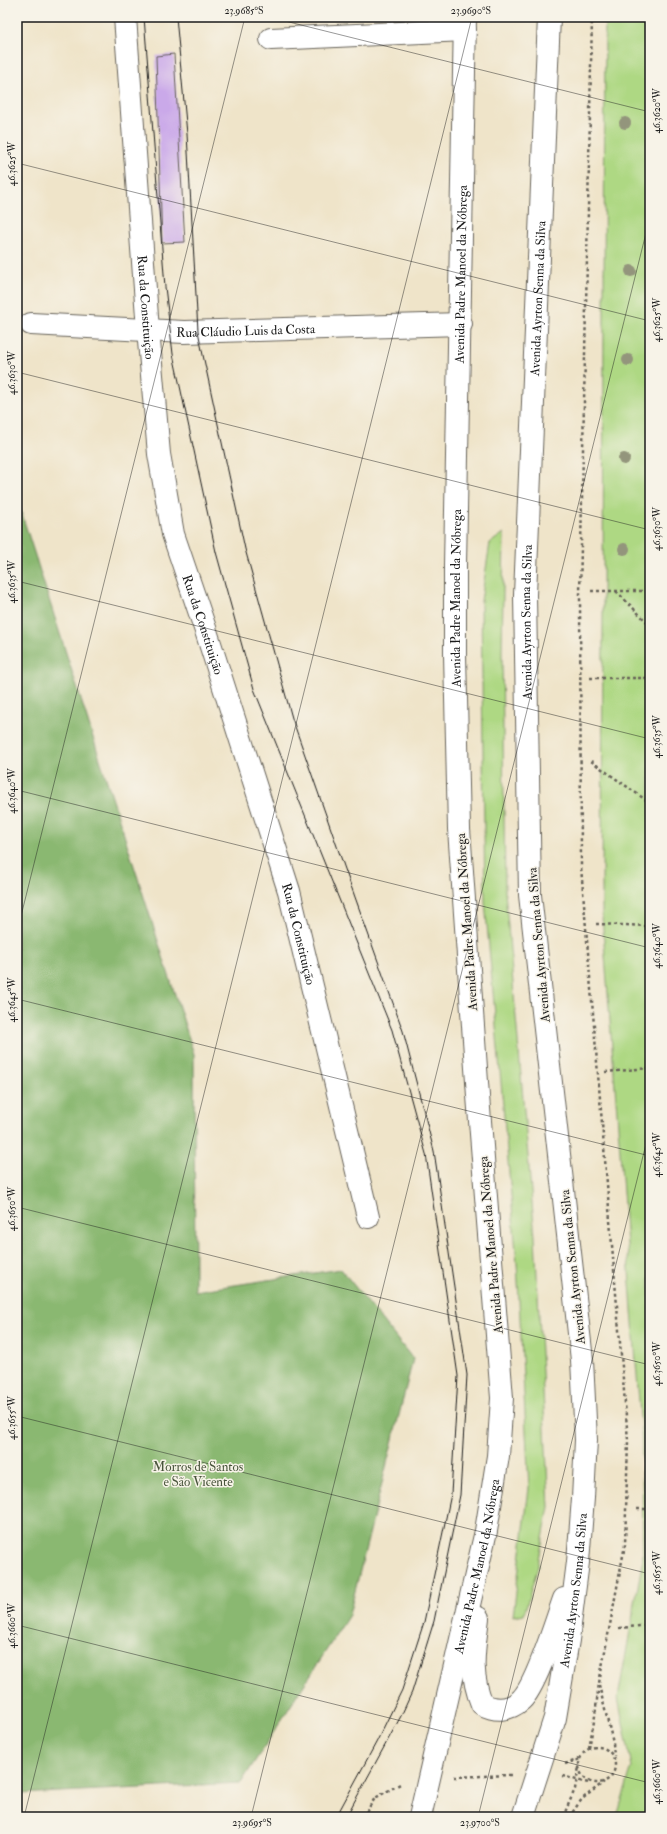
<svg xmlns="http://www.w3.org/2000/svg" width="667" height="1834" font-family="'IM FELL Double Pica',serif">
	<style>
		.green { fill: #aed883; stroke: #657a50 }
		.forest { fill: #8ab871; stroke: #536a46 }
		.building { fill: #caa9e9 }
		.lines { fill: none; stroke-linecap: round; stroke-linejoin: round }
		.minor-casing { stroke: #666259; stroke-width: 24 }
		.major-casing { stroke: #666259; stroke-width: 24 }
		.path { stroke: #666259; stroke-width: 2.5; stroke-dasharray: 3 3; stroke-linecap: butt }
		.minor { stroke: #fff; stroke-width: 22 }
		.major { stroke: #fff; stroke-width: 22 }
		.tram { stroke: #1c1c1c; stroke-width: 1 }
		.tree { fill: #93957b }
		.ticks { fill: none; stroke: #1c1c1c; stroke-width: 1; stroke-opacity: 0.45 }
		.labels { text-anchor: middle; stroke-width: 3; stroke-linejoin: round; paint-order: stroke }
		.street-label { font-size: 13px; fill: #1c1c1c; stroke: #f7f3e8 }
		.park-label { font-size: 13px; fill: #48543b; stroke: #f7f3e8 }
		.neatline { fill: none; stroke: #1c1c1c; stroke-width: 1.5 }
		.ticks-label { font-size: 10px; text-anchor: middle; fill: #1c1c1c }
	</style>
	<rect width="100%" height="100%" fill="#f7f3e8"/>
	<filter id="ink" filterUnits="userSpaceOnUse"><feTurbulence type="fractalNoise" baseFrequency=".025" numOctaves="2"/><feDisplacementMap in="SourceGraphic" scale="8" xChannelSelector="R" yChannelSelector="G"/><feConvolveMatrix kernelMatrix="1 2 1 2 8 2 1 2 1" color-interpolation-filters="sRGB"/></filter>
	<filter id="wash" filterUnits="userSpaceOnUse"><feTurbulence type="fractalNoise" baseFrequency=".012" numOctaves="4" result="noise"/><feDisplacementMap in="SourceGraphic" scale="16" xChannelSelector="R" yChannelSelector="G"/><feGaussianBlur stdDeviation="0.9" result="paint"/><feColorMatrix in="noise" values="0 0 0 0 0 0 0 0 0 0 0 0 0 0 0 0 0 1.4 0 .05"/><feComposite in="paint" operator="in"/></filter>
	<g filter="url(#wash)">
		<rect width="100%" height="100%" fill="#efe4c9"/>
		<path class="green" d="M605 17H650V1817H614L619 1810 632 1767 618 1698 643 1558 642 1441 602 916Z
			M504 533 502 651 505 891 535 1237 549 1507 537 1570 524 1614 513 1616 529 1488 517 1263 485 902 481 601 490 543Z"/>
		<path class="forest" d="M17 499 194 1054 195 1291 341 1269 413 1359 349 1615 241 1783 20 1794 17 1817Z"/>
		<g id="blocks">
			<path class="building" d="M174 54 185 242 162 243 156 56Z"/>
		</g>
	</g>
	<g filter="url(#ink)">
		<use href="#blocks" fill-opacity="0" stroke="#666259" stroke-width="1"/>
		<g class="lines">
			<g class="minor-casing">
				<g id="minor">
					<path id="s1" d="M125 17 148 330 159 454 173 534 207 634 289 891 368 1217"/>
					<path d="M271 39 465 30"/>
					<path id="s2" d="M31 324 184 332 461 324"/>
				</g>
			</g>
			<g class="major-casing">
				<g id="major">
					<path d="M478 1618C474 1651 469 1672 482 1704 495 1711 509 1711 521 1700 537 1685 556 1621 564 1599"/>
					<path id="s3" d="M420 1817 486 1531 498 1456 502 1398 478 1096 459 829 455 654V566L465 17"/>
					<path id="s4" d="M523 1817 555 1718 568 1640 578 1562 583 1498 586 1440 582 1360 530 895 525 595 549 17"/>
				</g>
			</g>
			<path class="path" d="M591 591H650
				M616 591 650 625
				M590 678H650
				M591 761 650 803
				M596 924 650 926
				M605 1072 650 1068
				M637 1509H650
				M619 1628 650 1625
				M599 1685 613 1743 614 1756
				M579 1765a18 18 0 1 1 36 0a18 18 0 1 1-36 0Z
				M589 1748 595 1716 599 1683 625 1545 628 1440 581 867 580 594 592 17
				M565 1764 580 1759
				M562 1776C573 1778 579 1782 591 1783
				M454 1777 511 1775
				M363 1817 375 1798 402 1783
				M563 1817 575 1789 579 1767
				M569 1817 582 1799 604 1782"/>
			<use href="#minor" class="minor"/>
			<use href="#major" class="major"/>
			<path class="tram" d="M144 17 165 287 173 354 216 552 254 689 392 1030 426 1154 458 1376 451 1494 424 1622 402 1690 377 1741 336 1817
				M176 17 187 134 198 331 203 355 245 549 292 718 346 872 403 1031 434 1151 467 1375 460 1495 434 1621 412 1692 401 1716 346 1817"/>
		</g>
		<g class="tree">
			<circle cx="625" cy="123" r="6"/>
			<circle cx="631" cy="271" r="6"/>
			<circle cx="628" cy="360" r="6"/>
			<circle cx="624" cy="459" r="6"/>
			<circle cx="624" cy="549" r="6"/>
		</g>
	</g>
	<path class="ticks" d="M269 17 650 112M17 20 18 17M17 163 650 321M17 372 650 530M17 581 650 739M17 790 650 948M17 932 245 17M17 999 650 1156M17 1207 650 1365M17 1416 650 1574M17 1625 650 1783M24 1817 472 17M251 1817 650 217M478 1817 650 1128"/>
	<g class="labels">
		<g class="street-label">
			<text dy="5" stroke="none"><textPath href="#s3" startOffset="1553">Avenida Padre Manoel da Nóbrega</textPath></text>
			<text dy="5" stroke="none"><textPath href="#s4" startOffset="1529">Avenida Ayrton Senna da Silva</textPath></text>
			<text dy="5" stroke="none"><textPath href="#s1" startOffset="291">Rua da Constituição</textPath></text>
			<text dy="5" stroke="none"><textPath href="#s2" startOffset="215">Rua Cláudio Luis da Costa</textPath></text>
			<text dy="5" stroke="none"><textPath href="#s3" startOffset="1229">Avenida Padre Manoel da Nóbrega</textPath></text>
			<text dy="5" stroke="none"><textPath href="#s4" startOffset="1205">Avenida Ayrton Senna da Silva</textPath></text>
			<text dy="5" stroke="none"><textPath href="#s1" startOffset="615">Rua da Constituição</textPath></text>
			<text transform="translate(466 922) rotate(-94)" y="5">Avenida Padre Manoel da Nóbrega</text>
			<text dy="5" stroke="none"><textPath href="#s1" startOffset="939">Rua da Constituição</textPath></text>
			<text transform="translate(538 945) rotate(-95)" y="5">Avenida Ayrton Senna da Silva</text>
			<text transform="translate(490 1245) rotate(-95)" y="5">Avenida Padre Manoel da Nóbrega</text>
			<text transform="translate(572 1267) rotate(-96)" y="5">Avenida Ayrton Senna da Silva</text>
			<text dy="5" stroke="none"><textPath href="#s3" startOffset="257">Avenida Padre Manoel da Nóbrega</textPath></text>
			<text dy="5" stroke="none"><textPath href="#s4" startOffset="233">Avenida Ayrton Senna da Silva</textPath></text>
		</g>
		<g class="park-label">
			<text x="198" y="1471">Morros de Santos<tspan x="198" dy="15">e São Vicente</tspan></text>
		</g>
	</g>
	<rect width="667" height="1834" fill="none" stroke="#f7f3e8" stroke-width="44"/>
	<rect x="22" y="22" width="623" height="1790" class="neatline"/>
	<g class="ticks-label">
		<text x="244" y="14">23.9685°S</text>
		<text x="471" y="14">23.9690°S</text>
		<text transform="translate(656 111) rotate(-90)" y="4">46.3620°W</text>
		<text transform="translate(11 164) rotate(-90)" y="4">46.3625°W</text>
		<text transform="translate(656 320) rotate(-90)" y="4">46.3625°W</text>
		<text transform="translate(11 373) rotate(-90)" y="4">46.3630°W</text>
		<text transform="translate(656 529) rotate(-90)" y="4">46.3630°W</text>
		<text transform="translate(11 582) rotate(-90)" y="4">46.3635°W</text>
		<text transform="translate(656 737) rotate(-90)" y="4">46.3635°W</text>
		<text transform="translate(11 791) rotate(-90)" y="4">46.3640°W</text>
		<text transform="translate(656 946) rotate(-90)" y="4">46.3640°W</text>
		<text transform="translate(11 1000) rotate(-90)" y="4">46.3645°W</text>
		<text transform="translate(656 1155) rotate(-90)" y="4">46.3645°W</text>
		<text transform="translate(11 1209) rotate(-90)" y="4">46.3650°W</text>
		<text transform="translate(656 1364) rotate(-90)" y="4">46.3650°W</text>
		<text transform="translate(11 1418) rotate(-90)" y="4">46.3655°W</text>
		<text transform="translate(656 1573) rotate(-90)" y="4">46.3655°W</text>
		<text transform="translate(11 1626) rotate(-90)" y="4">46.3660°W</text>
		<text transform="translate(656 1782) rotate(-90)" y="4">46.3660°W</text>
		<text x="252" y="1826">23.9695°S</text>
		<text x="480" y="1826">23.9700°S</text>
	</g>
</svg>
